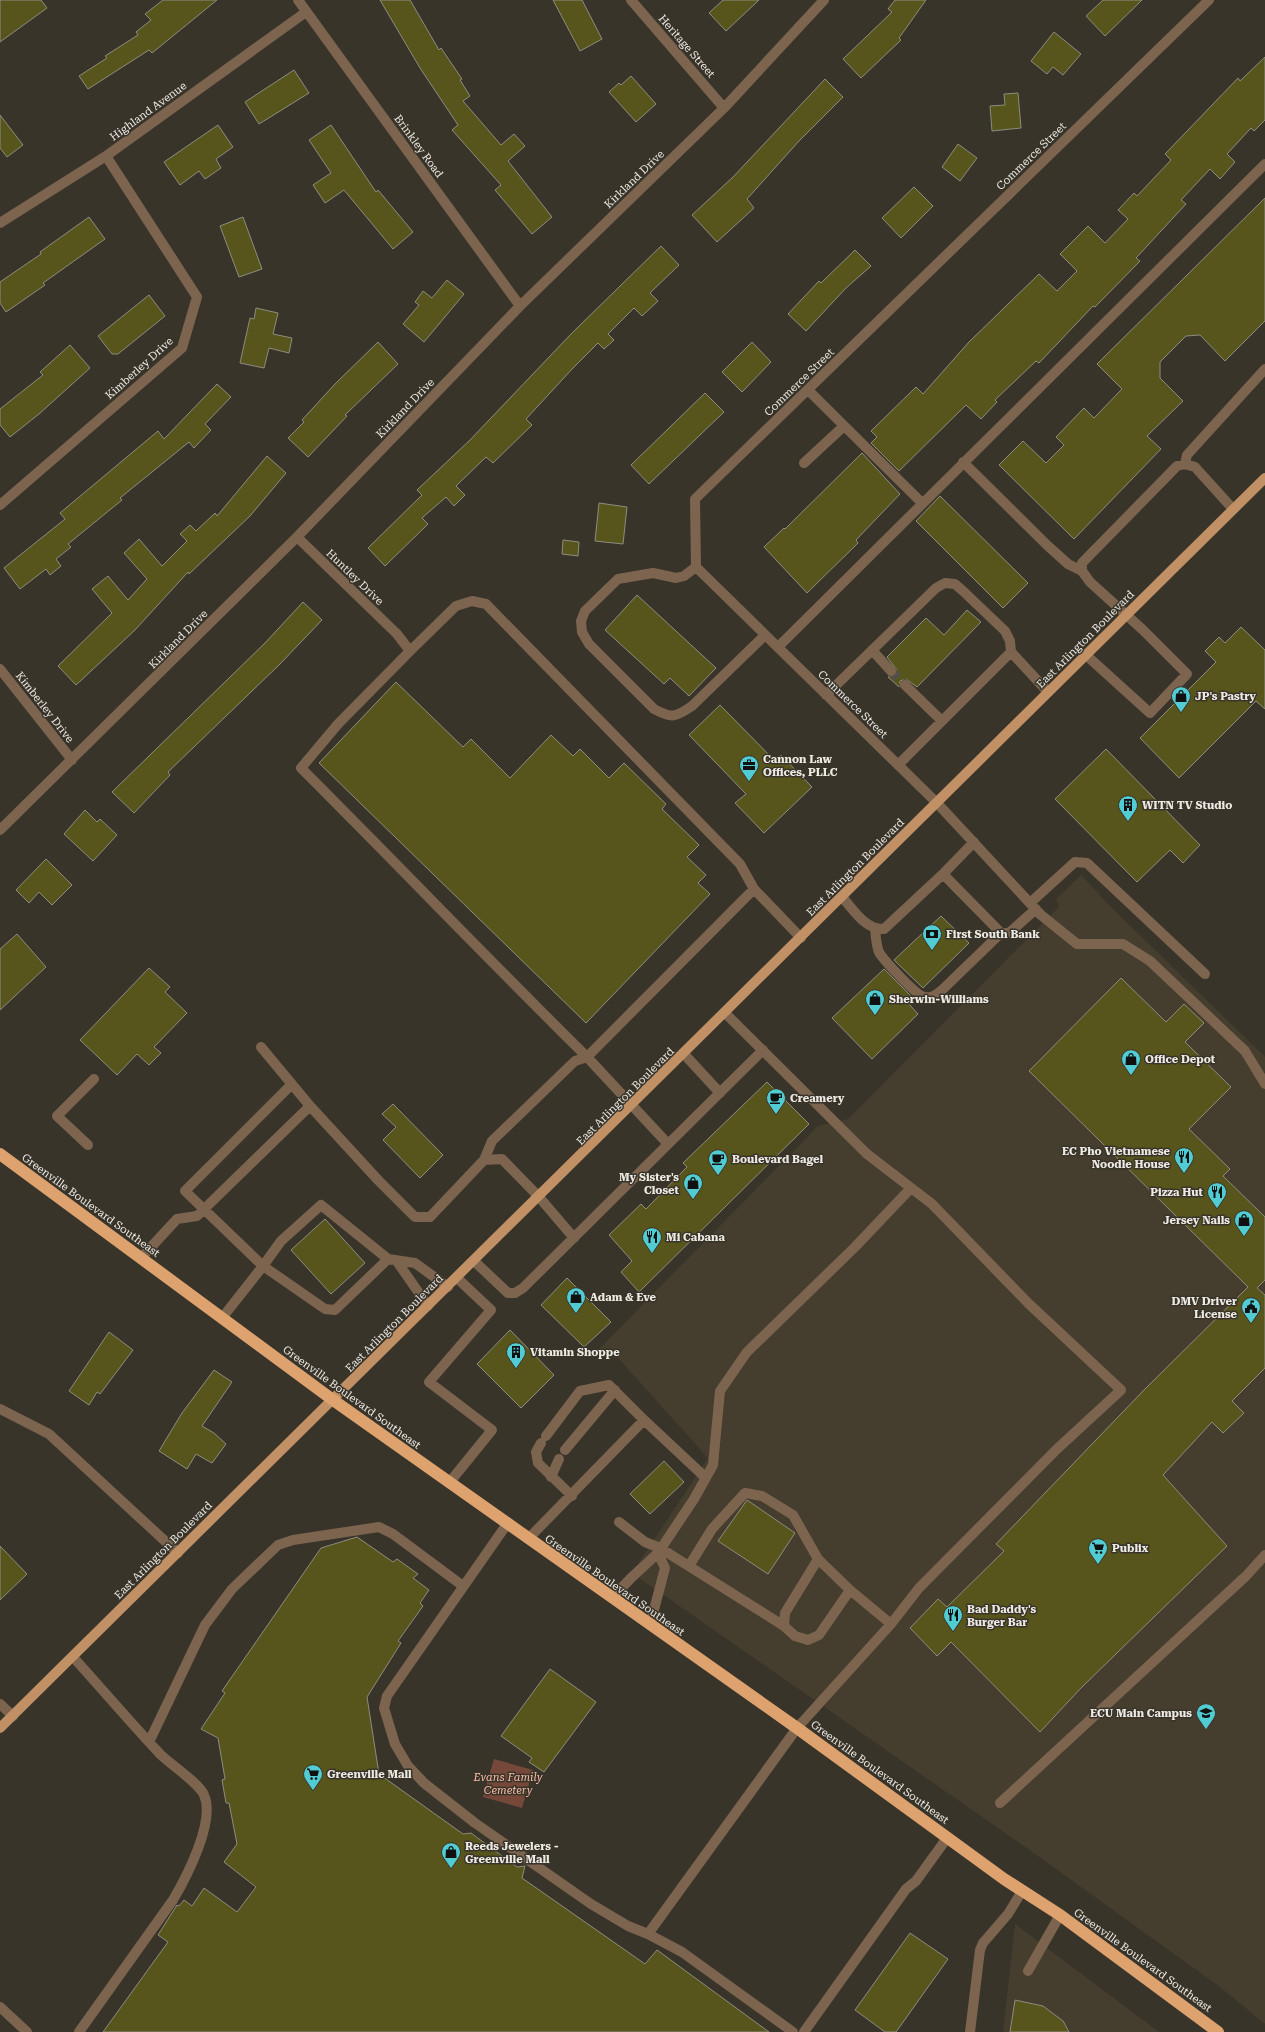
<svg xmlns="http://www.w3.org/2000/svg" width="1265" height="2032" font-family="'Roboto Serif',serif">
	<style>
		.built { fill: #453d2d }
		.green { fill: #764839 }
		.building { fill: #57551c; stroke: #8d8d81 }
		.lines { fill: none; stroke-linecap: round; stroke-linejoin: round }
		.minor-tunnel { stroke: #544f46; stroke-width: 10; stroke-dasharray: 10 5; stroke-linecap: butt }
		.minor { stroke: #7c644f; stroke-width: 10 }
		.major { stroke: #c19165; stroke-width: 10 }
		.highway { stroke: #dda26d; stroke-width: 12 }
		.labels { text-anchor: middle; stroke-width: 3; stroke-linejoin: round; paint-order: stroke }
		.street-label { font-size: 11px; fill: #edeae4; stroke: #39342a }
		.poi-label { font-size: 11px; font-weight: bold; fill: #edeae4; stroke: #39342a; text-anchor: start }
		.park-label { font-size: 11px; font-style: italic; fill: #fabca8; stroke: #39342a }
	</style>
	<rect width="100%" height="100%" fill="#39342a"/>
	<path class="built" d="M1081 875 1113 909 1265 1057V2024L1220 1987 1031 1851 632 1573 708 1458 619 1359 606 1356 599 1349 818 1126 848 1119 1059 907 1056 899Z
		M1015 1924 1159 2032H1003Z"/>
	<path class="green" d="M494 1759 533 1770 522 1808 483 1797Z"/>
	<path class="building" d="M0 0H41L47 8 0 42Z
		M163 0H217L152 53 149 50 88 89 79 76 107 58 105 56 138 35 136 32 151 20 145 14Z
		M380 0H410L439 50 441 48 462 79 460 80 470 96 463 101 501 145 514 134 525 146 508 161 552 217 532 234 495 190 501 185 452 130 458 125 420 68Z
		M553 0H582L602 39 580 51Z
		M723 0H759L726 31 709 13Z
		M895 0H926L899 38 901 40 861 78 843 59 892 12 888 9Z
		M1103 0H1142L1105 36 1086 16Z
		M1054 32 1081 54 1063 75 1053 67 1047 74 1031 61Z
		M1265 57V120L1254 131 1251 128 1227 154 1235 162 1220 179 1210 169 1181 200 1186 204 1136 258 1140 261 1095 307 1093 306 1039 363 1036 361 995 400 997 402 981 419 966 405 899 471 871 443 877 437 871 431 916 387 923 394 969 342 1039 274 1057 291 1077 271 1060 254 1088 226 1105 243 1128 219 1118 210 1134 193 1137 196 1171 160 1165 154 1238 78 1240 81Z
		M294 70 309 93 259 124 245 102Z
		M631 76 656 104 636 122 609 92 619 83 621 85Z
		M825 79 843 97 799 141 747 199 754 208 717 242 692 215 733 177Z
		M1018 93 1021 128 992 131 990 106 1005 105 1004 94Z
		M0 115 23 145 7 157 0 148Z
		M218 125 233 147 216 159 221 168 205 179 199 171 180 185 164 162Z
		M331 125 376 192 378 190 413 232 393 249 344 190 325 203 313 185 331 173 309 140Z
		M958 144 977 158 960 181 942 167Z
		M914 187 933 206 901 238 882 218Z
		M1265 198V321L1225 361 1200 335 1186 336 1160 362V378L1183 401 1147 436 1161 449 1074 539 999 465 1023 441 1046 463 1064 445 1056 437 1084 408 1094 418 1122 389 1097 364Z
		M89 217 105 239 43 283 45 285 6 312 0 303V282L41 254 40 252Z
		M243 217 262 269 239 277 220 226Z
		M661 246 679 265 650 293 658 301 642 316 634 308 608 334 614 340 604 349 598 343 573 368 526 419 532 425 493 463 486 457 456 486 465 495 454 506 446 497 422 518 428 524 385 566 368 548 422 495 417 490 470 440 572 333Z
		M855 250 871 266 846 288 806 331 788 314 819 281 821 283Z
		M447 280 464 294 424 342 403 324 419 305 415 302 423 291 432 298Z
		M149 295 165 316 118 354H112L98 336Z
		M256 308 278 313 273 334 292 338 289 353 269 348 264 368 240 363 250 318 254 319Z
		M378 342 398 364 345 415 347 416 308 457 288 438 304 422 302 420 335 384Z
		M752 342 771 362 742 392 722 372Z
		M70 345 90 368 39 414 10 437 0 425V409L43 375 40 372Z
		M217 384 231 397 205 424 211 430 194 448 189 442 120 498 122 500 68 544 71 547 56 559 61 566 50 575 46 569 20 589 4 568 65 519 60 513 158 431 164 439Z
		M705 393 724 412 649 484 631 465Z
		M862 453 900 494 856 540 858 543 807 593 764 547 784 528 785 529Z
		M267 456 286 473 250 516 189 574 188 572 135 630 76 685 58 666 112 613 92 589 108 576 128 600 147 579 124 553 139 539 162 566 187 541 180 534 190 525 196 531 215 513 217 516Z
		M940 496 1028 583 1003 608 916 521Z
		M599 503 627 507 623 544 595 541Z
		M563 540 579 542 578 556 562 554Z
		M637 595 716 668 689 696 670 678 664 684 605 630Z
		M303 602 322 620 279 665 168 772 170 775 134 813 112 792 265 643Z
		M967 610 981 622 917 687 906 679 900 681 899 687 888 677 895 676 897 670 887 657 926 618 944 635Z
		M1241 627 1265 650V709L1256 701 1179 778 1140 738 1216 662 1205 651 1219 637 1225 643Z
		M396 682 463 747 471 739 510 778 551 735 573 756 580 749 609 778 624 763 666 804 662 809 699 845 687 857 706 875 698 883 710 894 586 1023 319 763Z
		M720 705 775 761 781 755 812 787 764 833 735 803 746 794 689 735Z
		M1106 749 1200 845 1183 863 1170 850 1137 882 1055 799Z
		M85 810 97 822 100 819 117 835 93 861 64 834Z
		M46 859 72 885 52 905 39 892 29 903 16 890Z
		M941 916 969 943 923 988 894 960Z
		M17 934 46 967 0 1010V949Z
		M149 968 170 987 165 992 187 1013 154 1047 161 1053 149 1065 137 1054 117 1075 80 1040Z
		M884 969 913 998 908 1003 918 1014 872 1059 832 1018Z
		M1121 978 1166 1022 1184 1004 1204 1023 1185 1042 1231 1087 1189 1129 1230 1169 1223 1176 1265 1217V1280L1257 1288 1265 1295V1368L1232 1401 1244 1413 1223 1433 1212 1422 1163 1475 1227 1546 1081 1688 1040 1732 951 1642 937 1656 910 1628 938 1599 947 1607 1004 1551 996 1544 1144 1390 1248 1287 1029 1071Z
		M767 1082 809 1124 639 1292 621 1272 632 1261 609 1235 641 1204 646 1209 687 1167 683 1163Z
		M393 1104 443 1155 420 1178 383 1140 396 1127 382 1114Z
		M325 1219 365 1263 331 1294 291 1250Z
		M567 1278 611 1322 584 1347 541 1305Z
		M510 1330 554 1375 521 1408 477 1364Z
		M109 1332 133 1350 100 1394 97 1392 89 1405 69 1391Z
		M214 1370 232 1382 202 1426 214 1433 226 1444 212 1463 196 1454 187 1469 159 1451 182 1413Z
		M664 1461 684 1482 650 1514 630 1494Z
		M747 1500 795 1533 768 1574 718 1541Z
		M357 1537 393 1562 397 1559 418 1574 413 1578 429 1590 420 1603 423 1606 398 1641 401 1643 367 1697 379 1774 463 1834 471 1833 517 1867 525 1866 522 1878 645 1964 657 1950 769 2032H103L168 1942 158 1935 177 1905 179 1906 184 1900 192 1906 204 1888 237 1912 256 1887 224 1862 237 1844 229 1803H226L222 1780 225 1779 218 1738 201 1729 225 1693 222 1691 321 1548Z
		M0 1546 27 1574 0 1600Z
		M550 1669 596 1702 544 1772 529 1762 532 1758 501 1736Z
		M910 1933 948 1959 896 2032H885L855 2010Z
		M1015 2000 1043 2006 1063 2021 1069 2032H1010Z"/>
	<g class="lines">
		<path class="minor-tunnel" d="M891 671 905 685"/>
		<path class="minor" d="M298 0 520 306
			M631 0 724 108
			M1209 0 695 499 696 567 937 803 1041 915 1077 944H1123L1150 961 1245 1051 1265 1084
			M0 223 106 156 306 12
			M808 390 922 503
			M963 462 1048 546 1068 564 1082 571
			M804 463 844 426
			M1185 464 1187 455 1265 369
			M0 505 182 348 197 297 106 156
			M297 537 397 634 410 651 338 724 301 768C397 864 491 962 587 1057L754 889
			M696 567 684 576 676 578 653 573 618 579 585 611 581 621 582 632 589 644 654 709C672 719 676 717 692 706L765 635
			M778 647 1265 164
			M872 650 891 671
			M410 651 456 606 472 601 486 604 740 864 754 889 801 938
			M1086 655 1150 713 1187 674 1143 630 1090 582 1082 571V563L1177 466 1185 464 1195 467 1233 509
			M0 669 72 760
			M905 685 942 721
			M826 695 936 588 945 583 955 584 963 591 1005 631 1010 641 1011 652 1048 692
			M898 765 1011 652
			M0 830 297 537 520 306 724 108 824 0
			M943 874 1001 933
			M842 897C853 909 865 930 884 929L943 874 974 842
			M1030 903 1075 862 1087 863 1205 974
			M875 929C876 937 876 947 880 954 886 962 916 996 925 997 932 999 937 994 942 990L1001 933H1009L1036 909
			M684 1054 720 1093
			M310 1106 378 1180 415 1217H430L484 1160 502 1159 539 1197 574 1238
			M88 1145 57 1116 94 1079
			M484 1160 492 1141 575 1061 587 1057 668 1144
			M141 1258 177 1219 197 1216 310 1106 261 1047
			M388 1259 321 1205 281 1241 263 1266 325 1309 335 1310 388 1259 415 1263 448 1287
			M396 1260 428 1306
			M474 1261 508 1293H515L523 1288 763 1050
			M222 1318 263 1266 185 1191 292 1084
			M0 1409 49 1434 178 1553
			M546 1436 580 1391 609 1385 644 1420
			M541 1443 536 1452 538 1463 572 1496
			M565 1450 615 1390
			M551 1477 559 1459
			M449 1483 492 1430 429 1382 491 1310 457 1278
			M619 1522 645 1542 660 1548 784 1626
			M507 1524 387 1696 384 1708 395 1744 408 1766 424 1783 475 1823 591 1904 628 1926 648 1934 682 1952 793 2032
			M528 1539 644 1420 706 1478
			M818 1559 785 1613 784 1626 795 1636 808 1640 819 1635 850 1590
			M689 1566 712 1529 745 1493 762 1496 793 1515 818 1559 850 1590 891 1624
			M612 1598 631 1578 658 1553 694 1499 713 1465 720 1391 747 1352 855 1247 911 1188
			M650 1625 665 1568 658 1553
			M73 1657C102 1689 130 1722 160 1754 171 1765 199 1783 204 1795 216 1821 186 1878 173 1900L79 2032
			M0 1704 13 1716
			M149 1742 205 1625 232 1589 278 1545 293 1540 379 1527 393 1534 463 1586
			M1000 1803 1246 1576 1265 1555
			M648 1934 797 1728 891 1624 919 1588 1057 1449 1121 1390 1028 1303 932 1204 867 1154 725 1013
			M1028 1971 1060 1915
			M0 2007 27 2032
			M804 2032 906 1889 916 1881 947 1838
			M970 2032 980 1950 983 1943 1008 1914 1022 1891"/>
		<path class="major" d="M0 1728 1265 478"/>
		<path class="highway" d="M0 1154 333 1400 797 1728 1004 1879 1060 1915 1218 2032"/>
	</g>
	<defs>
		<g id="shop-pin" transform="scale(1)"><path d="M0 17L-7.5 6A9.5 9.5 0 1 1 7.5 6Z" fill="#51ccd2" stroke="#39342a"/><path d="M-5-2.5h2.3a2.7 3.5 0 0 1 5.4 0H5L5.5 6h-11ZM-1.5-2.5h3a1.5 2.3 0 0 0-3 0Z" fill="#111"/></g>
		<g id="office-pin" transform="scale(1)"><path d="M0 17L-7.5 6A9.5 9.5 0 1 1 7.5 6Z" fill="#51ccd2" stroke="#39342a"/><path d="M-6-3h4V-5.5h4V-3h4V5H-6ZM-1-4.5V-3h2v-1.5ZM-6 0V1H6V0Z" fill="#111"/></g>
		<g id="building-pin" transform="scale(1)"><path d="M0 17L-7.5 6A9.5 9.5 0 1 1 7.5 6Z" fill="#51ccd2" stroke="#39342a"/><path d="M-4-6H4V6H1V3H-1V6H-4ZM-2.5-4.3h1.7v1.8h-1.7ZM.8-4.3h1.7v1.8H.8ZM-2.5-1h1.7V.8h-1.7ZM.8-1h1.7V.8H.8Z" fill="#111"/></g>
		<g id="bank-pin" transform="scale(1)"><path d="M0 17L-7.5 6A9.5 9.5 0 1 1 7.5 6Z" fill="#51ccd2" stroke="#39342a"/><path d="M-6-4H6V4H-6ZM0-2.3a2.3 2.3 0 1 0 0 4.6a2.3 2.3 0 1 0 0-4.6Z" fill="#111"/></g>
		<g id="cafe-pin" transform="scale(1)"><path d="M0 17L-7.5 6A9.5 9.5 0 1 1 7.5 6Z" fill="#51ccd2" stroke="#39342a"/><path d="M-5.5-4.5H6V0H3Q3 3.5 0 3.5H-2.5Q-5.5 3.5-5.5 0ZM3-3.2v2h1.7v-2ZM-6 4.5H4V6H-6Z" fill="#111"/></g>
		<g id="restaurant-pin" transform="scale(1)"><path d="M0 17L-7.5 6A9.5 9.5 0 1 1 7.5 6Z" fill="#51ccd2" stroke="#39342a"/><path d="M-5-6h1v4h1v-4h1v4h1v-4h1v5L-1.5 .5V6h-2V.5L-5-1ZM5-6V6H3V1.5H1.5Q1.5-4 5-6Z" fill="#111"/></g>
		<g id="civic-pin" transform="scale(1)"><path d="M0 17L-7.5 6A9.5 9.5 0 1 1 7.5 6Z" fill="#51ccd2" stroke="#39342a"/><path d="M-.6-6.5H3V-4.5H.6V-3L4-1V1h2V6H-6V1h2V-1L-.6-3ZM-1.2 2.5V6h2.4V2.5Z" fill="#111"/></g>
		<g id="supermarket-pin" transform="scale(1)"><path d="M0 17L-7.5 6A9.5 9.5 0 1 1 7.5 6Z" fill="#51ccd2" stroke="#39342a"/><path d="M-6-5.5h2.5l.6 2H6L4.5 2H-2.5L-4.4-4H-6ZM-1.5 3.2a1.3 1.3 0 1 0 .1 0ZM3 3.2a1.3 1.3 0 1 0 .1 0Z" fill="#111"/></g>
		<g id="university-pin" transform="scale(1)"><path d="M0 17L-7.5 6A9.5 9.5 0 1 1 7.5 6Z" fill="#51ccd2" stroke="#39342a"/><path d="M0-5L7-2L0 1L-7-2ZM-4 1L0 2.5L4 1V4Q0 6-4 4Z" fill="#111"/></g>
	</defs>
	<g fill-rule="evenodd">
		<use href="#shop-pin" x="1181" y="696"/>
		<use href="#office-pin" x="749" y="765"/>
		<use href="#building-pin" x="1128" y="805"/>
		<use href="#bank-pin" x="932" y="934"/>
		<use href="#shop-pin" x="875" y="999"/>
		<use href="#shop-pin" x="1131" y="1059"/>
		<use href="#cafe-pin" x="776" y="1098"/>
		<use href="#restaurant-pin" x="1184" y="1157"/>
		<use href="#cafe-pin" x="718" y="1159"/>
		<use href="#shop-pin" x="693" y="1183"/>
		<use href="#restaurant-pin" x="1217" y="1192"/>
		<use href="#shop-pin" x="1244" y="1220"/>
		<use href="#restaurant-pin" x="652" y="1237"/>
		<use href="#shop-pin" x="576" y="1297"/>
		<use href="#civic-pin" x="1251" y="1307"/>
		<use href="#building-pin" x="516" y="1352"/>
		<use href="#supermarket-pin" x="1098" y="1548"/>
		<use href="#restaurant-pin" x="953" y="1615"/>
		<use href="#university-pin" x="1206" y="1713"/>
		<use href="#supermarket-pin" x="313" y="1774"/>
		<use href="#shop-pin" x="451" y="1852"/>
	</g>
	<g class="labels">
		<g class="street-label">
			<text transform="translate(687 46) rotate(49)" y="4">Heritage Street</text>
			<text transform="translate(148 111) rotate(-36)" y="4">Highland Avenue</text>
			<text transform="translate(419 146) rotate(54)" y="4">Brinkley Road</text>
			<text transform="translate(1031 156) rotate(-44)" y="4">Commerce Street</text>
			<text transform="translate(634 179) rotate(-44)" y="4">Kirkland Drive</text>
			<text transform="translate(139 368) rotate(-42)" y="4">Kimberley Drive</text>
			<text transform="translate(799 382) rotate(-44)" y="4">Commerce Street</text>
			<text transform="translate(405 408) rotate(-46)" y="4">Kirkland Drive</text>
			<text transform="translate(355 577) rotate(44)" y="4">Huntley Drive</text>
			<text transform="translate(178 639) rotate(-45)" y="4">Kirkland Drive</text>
			<text transform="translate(1085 639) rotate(-45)" y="4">East Arlington Boulevard</text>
			<text transform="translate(853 704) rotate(44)" y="4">Commerce Street</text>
			<text transform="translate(45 707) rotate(52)" y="4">Kimberley Drive</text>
			<text transform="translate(855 867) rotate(-45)" y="4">East Arlington Boulevard</text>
			<text transform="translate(625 1096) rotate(-45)" y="4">East Arlington Boulevard</text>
			<text transform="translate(91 1205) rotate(36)" y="4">Greenville Boulevard Southeast</text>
			<text transform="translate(394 1323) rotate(-45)" y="4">East Arlington Boulevard</text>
			<text transform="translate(352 1397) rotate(36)" y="4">Greenville Boulevard Southeast</text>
			<text transform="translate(163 1550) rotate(-45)" y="4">East Arlington Boulevard</text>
			<text transform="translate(615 1585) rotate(35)" y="4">Greenville Boulevard Southeast</text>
			<text transform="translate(880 1772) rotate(36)" y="4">Greenville Boulevard Southeast</text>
			<text transform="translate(1143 1960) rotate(36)" y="4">Greenville Boulevard Southeast</text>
		</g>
		<g class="poi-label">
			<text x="1195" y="700">JP's Pastry</text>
			<text x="763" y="763">Cannon Law<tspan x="763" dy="13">Offices, PLLC</tspan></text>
			<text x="1142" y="809">WITN TV Studio</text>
			<text x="946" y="938">First South Bank</text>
			<text x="889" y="1003">Sherwin-Williams</text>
			<text x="1145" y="1063">Office Depot</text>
			<text x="790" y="1102">Creamery</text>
			<text x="1170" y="1155" text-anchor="end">EC Pho Vietnamese<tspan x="1170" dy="13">Noodle House</tspan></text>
			<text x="732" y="1163">Boulevard Bagel</text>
			<text x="679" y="1181" text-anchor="end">My Sister's<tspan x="679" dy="13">Closet</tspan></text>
			<text x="1203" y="1196" text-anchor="end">Pizza Hut</text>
			<text x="1230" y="1224" text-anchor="end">Jersey Nails</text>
			<text x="666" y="1241">Mi Cabana</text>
			<text x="590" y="1301">Adam &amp; Eve</text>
			<text x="1237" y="1305" text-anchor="end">DMV Driver<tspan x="1237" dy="13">License</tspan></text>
			<text x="530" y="1356">Vitamin Shoppe</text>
			<text x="1112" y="1552">Publix</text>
			<text x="967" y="1613">Bad Daddy's<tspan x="967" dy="13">Burger Bar</tspan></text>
			<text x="1192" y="1717" text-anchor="end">ECU Main Campus</text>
			<text x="327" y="1778">Greenville Mall</text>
			<text x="465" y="1850">Reeds Jewelers -<tspan x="465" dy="13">Greenville Mall</tspan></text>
		</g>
		<g class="park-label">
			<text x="508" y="1781">Evans Family<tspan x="508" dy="13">Cemetery</tspan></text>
		</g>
	</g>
</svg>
